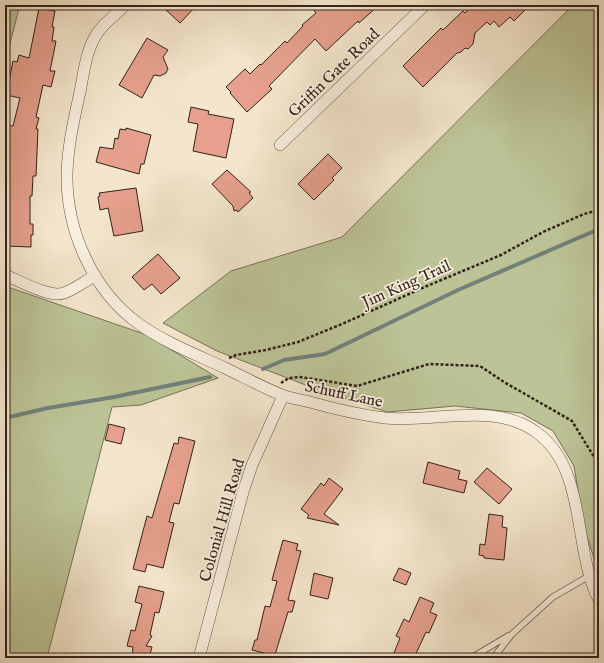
<svg xmlns="http://www.w3.org/2000/svg" width="604" height="663" font-family="'IM FELL English',serif">
	<style>
		.green { fill: #bcc497; stroke: #787358 }
		.lines { fill: none; stroke-linecap: round; stroke-linejoin: round }
		.stream { stroke: #728179; stroke-width: 4 }
		.building { fill: #e6a08d; stroke: #33221a }
		.service-casing { stroke: #635346; stroke-width: 7 }
		.minor-casing { stroke: #635346; stroke-width: 12 }
		.path { stroke: #33221a; stroke-width: 2.5; stroke-dasharray: 3 2; stroke-linecap: butt }
		.service { stroke: #f8efde; stroke-width: 5.5 }
		.minor { stroke: #f8efde; stroke-width: 11 }
		.labels { text-anchor: middle; stroke-width: 3.5; stroke-linejoin: round; paint-order: stroke }
		.street-label { font-size: 16px; fill: #33221a; stroke: #f8efde }
	</style>
	<rect width="100%" height="100%" fill="#f4e6cc"/>
	<filter id="stains"><feTurbulence type="fractalNoise" baseFrequency=".005" numOctaves="4"/><feColorMatrix values="0 0 0 0 .2 0 0 0 0 .09 0 0 0 0 .02 0 0 0 .5 -.17"/></filter>
	<radialGradient id="worn" r=".72"><stop offset=".6" stop-color="#630" stop-opacity="0"/><stop offset="1" stop-color="#630" stop-opacity=".3"/></radialGradient>
	<path class="green" d="M5 5H20L5 62Z
		M573 5H599V574L584 527 574 466 553 431 521 413 455 406 387 412 316 389 217 351 163 323 231 271 342 237Z
		M5 286 147 335 218 378 141 405 112 407 47 658H5Z"/>
	<g class="lines">
		<path class="stream" d="M263 369 284 360 325 354 458 290 599 229
			M5 418 48 408 114 397 210 377"/>
	</g>
	<path class="building" d="M171 5H197L180 23 166 10Z
		M319 5H379L359 23 358 21 326 51 315 39 269 86 272 89 247 112 230 93 231 92 226 87 245 69 250 74 260 64 261 65 285 41 287 43 303 26 302 25 316 13 314 10Z
		M473 5H530L514 21 510 17 499 27 494 21 490 25 487 22 475 33 473 44 468 49 465 48 461 52 457 53 423 87 403 66 441 28 443 30 463 11 465 13Z
		M39 8 55 11 52 27H54L52 41H56L50 71H55L51 87 43 85 36 117 39 118 36 129H38L36 176H33L32 196H30V224H33V235H31V247L5 246V176H7L8 162 5 158V125L13 126 20 98 6 95 13 61 17 62 19 55 29 58Z
		M147 38 168 50 163 57 168 69 166 73 160 76 154 75 142 98 119 85Z
		M191 107 209 111 208 114 234 119 226 158 193 151 198 124 188 122Z
		M126 128 151 135 144 164H141L139 174 96 162 100 147 113 149 115 138 118 139 120 129 126 130Z
		M328 154 342 168 332 178 334 180 314 200 298 184Z
		M227 170 251 192 249 193 253 198 238 212 237 210 234 211 233 206 212 184Z
		M136 188 143 231 114 236 108 208 100 210 98 197 100 196 99 193Z
		M158 254 180 278 161 294 152 284 144 290 132 277Z
		M109 424 125 428 121 444 105 440Z
		M179 437 195 441 179 504 174 503 169 522 174 523 163 568 147 564 145 572 133 569 147 516 152 518 174 443 178 444Z
		M428 462 460 471 458 479 467 481 464 493 423 483Z
		M487 468 512 489 499 504 474 482Z
		M329 478 343 489 324 514 339 525 307 518 309 515 301 509 321 483 324 486Z
		M489 514 503 516 502 527 507 528 504 560 484 558V556L479 555 480 544 485 545Z
		M283 540 298 544 296 550 301 551 288 600 295 601 292 612H288L274 658H263L264 653 252 650 255 640H257L265 606 270 607 277 581 272 580Z
		M399 568 411 573 406 585 393 580Z
		M314 573 333 578 328 599 310 595Z
		M139 586 164 592 159 613 155 612 150 635 152 636 146 646 152 647 149 658H132L133 647 127 646 131 630 135 631 142 604 135 602Z
		M420 597 434 603 430 612 437 615 429 633 426 632 414 658H392L400 638 396 636 404 619 409 622Z"/>
	<g class="lines">
		<g class="service-casing">
			<path id="service" d="M471 658 508 636
				M493 658 512 634 553 597 589 576"/>
		</g>
		<g class="minor-casing">
			<path id="minor" d="M125 5C117 14 105 22 98 32 86 49 84 72 80 92 74 119 68 145 67 173 66 230 92 290 139 324 164 342 197 355 225 368 244 377 262 387 282 395 290 398 300 400 310 402 335 409 360 415 385 418 433 423 494 401 536 432 588 469 572 548 599 600
				M280 145 425 5
				M5 275C20 281 49 298 64 293 75 289 85 281 95 276
				M199 658 243 492 252 465 283 396"/>
		</g>
		<path class="path" d="M229 358 236 355 266 350 298 342 342 324 427 286 501 255 543 232 584 214 599 210
			M281 383 289 378 300 377 357 386 429 364 480 366 504 382 572 421 599 465"/>
		<use href="#service" class="service"/>
		<use href="#minor" class="minor"/>
	</g>
	<g class="labels">
		<g class="street-label">
			<text transform="translate(333 72) rotate(-44)" y="6">Griffin Gate Road</text>
			<text transform="translate(406 283) rotate(-24)" y="6">Jim King Trail</text>
			<text transform="translate(344 393) rotate(12)" y="6">Schuff Lane</text>
			<text transform="translate(221 520) rotate(-74)" y="6">Colonial Hill Road</text>
		</g>
	</g>
	<rect width="604" height="663" fill="none" stroke="#f4e6cc" stroke-width="20"/>
	<rect x="6" y="6" width="592" height="651" fill="none" stroke="#33221a" stroke-width="2"/>
	<rect x="10" y="10" width="584" height="643" fill="none" stroke="#33221a"/>
	<rect width="100%" height="100%" filter="url(#stains)"/>
	<rect width="100%" height="100%" fill="url(#worn)"/>
</svg>
